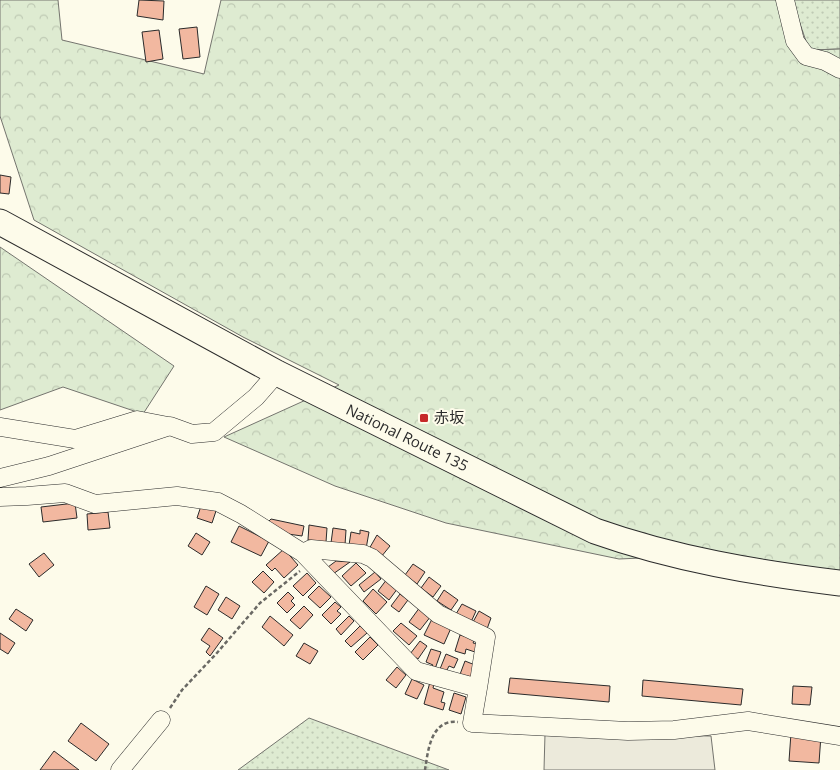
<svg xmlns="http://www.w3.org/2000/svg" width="840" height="770" font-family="'Open Sans','Noto Sans JP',sans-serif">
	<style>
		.grass { fill: url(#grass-dots); stroke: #74746e }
		.forest { fill: url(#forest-crowns); stroke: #74746e }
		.parking { fill: #eceadb; stroke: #74746e }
		.building { fill: #f2b8a0; stroke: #2b2b2b }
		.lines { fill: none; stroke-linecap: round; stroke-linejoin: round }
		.minor-casing { stroke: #2b2b2b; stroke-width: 19 }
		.highway-casing { stroke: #2b2b2b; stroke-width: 27 }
		.path { stroke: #6a6964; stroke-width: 2.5; stroke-dasharray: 4 2.5; stroke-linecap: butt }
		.minor { stroke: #fdfbea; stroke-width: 18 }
		.highway { stroke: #fdfbea; stroke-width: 25 }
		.poi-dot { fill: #c62828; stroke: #fdfbea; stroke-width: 2 }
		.labels { text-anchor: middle; stroke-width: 4; stroke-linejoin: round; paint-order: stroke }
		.poi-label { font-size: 15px; fill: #2b2b2b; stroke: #fdfbea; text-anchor: start }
		.street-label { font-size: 15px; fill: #2b2b2b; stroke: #fdfbea }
	</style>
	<defs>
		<pattern id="grass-dots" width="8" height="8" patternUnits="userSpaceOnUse" patternTransform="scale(1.25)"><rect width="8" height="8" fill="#deebd1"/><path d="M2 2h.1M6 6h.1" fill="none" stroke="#bfcab4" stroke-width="1.8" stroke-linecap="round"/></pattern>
		<pattern id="forest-crowns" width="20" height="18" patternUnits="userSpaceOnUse" patternTransform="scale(1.25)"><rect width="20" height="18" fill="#deebd1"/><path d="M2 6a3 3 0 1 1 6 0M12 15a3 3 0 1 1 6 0" fill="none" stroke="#bfcab4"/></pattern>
	</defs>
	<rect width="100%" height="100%" fill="#fdfbea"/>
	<path class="grass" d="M792 0H840V49L809 50Z
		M309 718 449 770H238Z"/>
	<path class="forest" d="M0 0H58L62 40 204 74 221 0H784L810 50 840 49V572L728 554 619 559 446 523 335 486 224 437 339 385 243 337 34 220 0 116Z
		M0 247 174 366 143 414 63 387 0 410Z"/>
	<path class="parking" d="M545 734 711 736 715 770H544Z"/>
	<path class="building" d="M139 0 164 1 163 20 137 16Z
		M197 27 200 57 183 59 179 29Z
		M159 30 163 59 146 62 142 32Z
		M0 175 11 177 9 194 0 193Z
		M75 503 77 518 43 522 41 507Z
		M202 503 217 508 212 523 197 518Z
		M108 512 110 528 88 530 87 514Z
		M271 519 304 526 302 536 288 534 268 522Z
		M309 525 327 528 326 542 308 540Z
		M239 526 269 541 261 556 231 542Z
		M333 528 346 530 345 545 331 543Z
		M360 530 369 532 366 549 349 545 351 532 360 534Z
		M196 533 210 542 202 555 188 546Z
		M377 535 390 546 381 557 369 549Z
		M284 549 298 565 284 578 275 568 272 571 266 565Z
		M44 553 54 565 39 577 29 564Z
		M336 561 350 562 333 574 328 567Z
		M356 563 366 573 351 586 342 576Z
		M413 564 425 572 417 584 405 575Z
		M263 571 274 582 264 593 252 582Z
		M375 572 381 579 364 592 359 585Z
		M307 573 316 583 303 596 293 586Z
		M429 577 441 586 433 597 421 588Z
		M387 579 398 588 389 600 378 591Z
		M206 586 219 594 207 615 194 607Z
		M319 586 331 597 320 608 308 597Z
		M373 589 387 602 376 614 363 601Z
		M444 590 458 600 451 610 437 601Z
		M288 592 294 598 291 601 295 605 287 613 277 603Z
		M400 594 408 600 399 612 391 606Z
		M226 597 240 606 232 619 218 610Z
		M335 602 341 607 337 611 341 614 331 624 322 615Z
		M462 604 476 611 471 622 456 614Z
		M304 606 313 615 300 629 290 620Z
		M420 607 431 616 420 630 409 622Z
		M16 609 33 620 26 631 9 619Z
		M479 611 491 618 487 629 473 622Z
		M270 616 293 635 284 646 262 627Z
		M349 616 354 621 341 635 336 629Z
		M432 619 451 628 444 644 424 635Z
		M401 623 417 636 409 645 393 631Z
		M360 626 367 633 351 647 345 641Z
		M209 628 223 638 210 656 206 652 210 646 201 640Z
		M0 633 15 643 8 654 0 649Z
		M460 635 475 639 473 643 478 644 475 652 466 649 465 654 455 651Z
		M370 637 378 645 363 660 355 652Z
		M420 641 427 646 418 659 410 654Z
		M304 643 318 651 310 664 296 656Z
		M431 649 441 652 435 669 431 668 433 665 426 662Z
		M446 654 458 659 454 668 449 666 446 672 440 669Z
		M465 661 475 665 471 677 467 676 466 680 459 677Z
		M397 667 406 675 396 688 386 680Z
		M510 678 610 686 609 702 508 693Z
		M412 679 424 685 417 699 405 694Z
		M643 680 743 689 741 705 642 696Z
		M430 682 434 684 433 688 444 692 441 702 445 703 443 710 424 704Z
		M793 686 812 687 810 705 792 704Z
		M454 693 466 697 461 714 449 710Z
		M81 723 109 744 96 761 68 741Z
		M791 733 821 735 819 763 789 761Z
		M54 751 79 770H40Z"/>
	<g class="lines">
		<g class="minor-casing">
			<path id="minor" d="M785 0 795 41 806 56 825 61 840 69
				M0 427 75 439 137 420 168 426
				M0 478 49 466 170 426 192 434 214 432 256 397 277 373
				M0 497 27 496 65 493 95 504 177 496 218 502 241 514 303 553 416 671 478 688 472 723 628 731 674 730 748 721 840 736
				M303 553 311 549 363 554 372 558 438 614 486 637 478 688
				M120 770 161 720"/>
		</g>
		<g class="highway-casing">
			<path id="highway" d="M0 222 277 373 595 531C674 559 757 573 840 583"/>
		</g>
		<path class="path" d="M170 708 182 690 216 654 260 603 300 571
			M425 770C428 750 431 719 458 722"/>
		<use href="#minor" class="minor"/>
		<use href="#highway" class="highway"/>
	</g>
	<rect class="poi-dot" x="419" y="413" width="10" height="10" rx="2.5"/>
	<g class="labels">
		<g class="poi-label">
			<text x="434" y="423">赤坂</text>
		</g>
		<g class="street-label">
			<text transform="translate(407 438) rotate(26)" y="5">National Route 135</text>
		</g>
	</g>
</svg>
